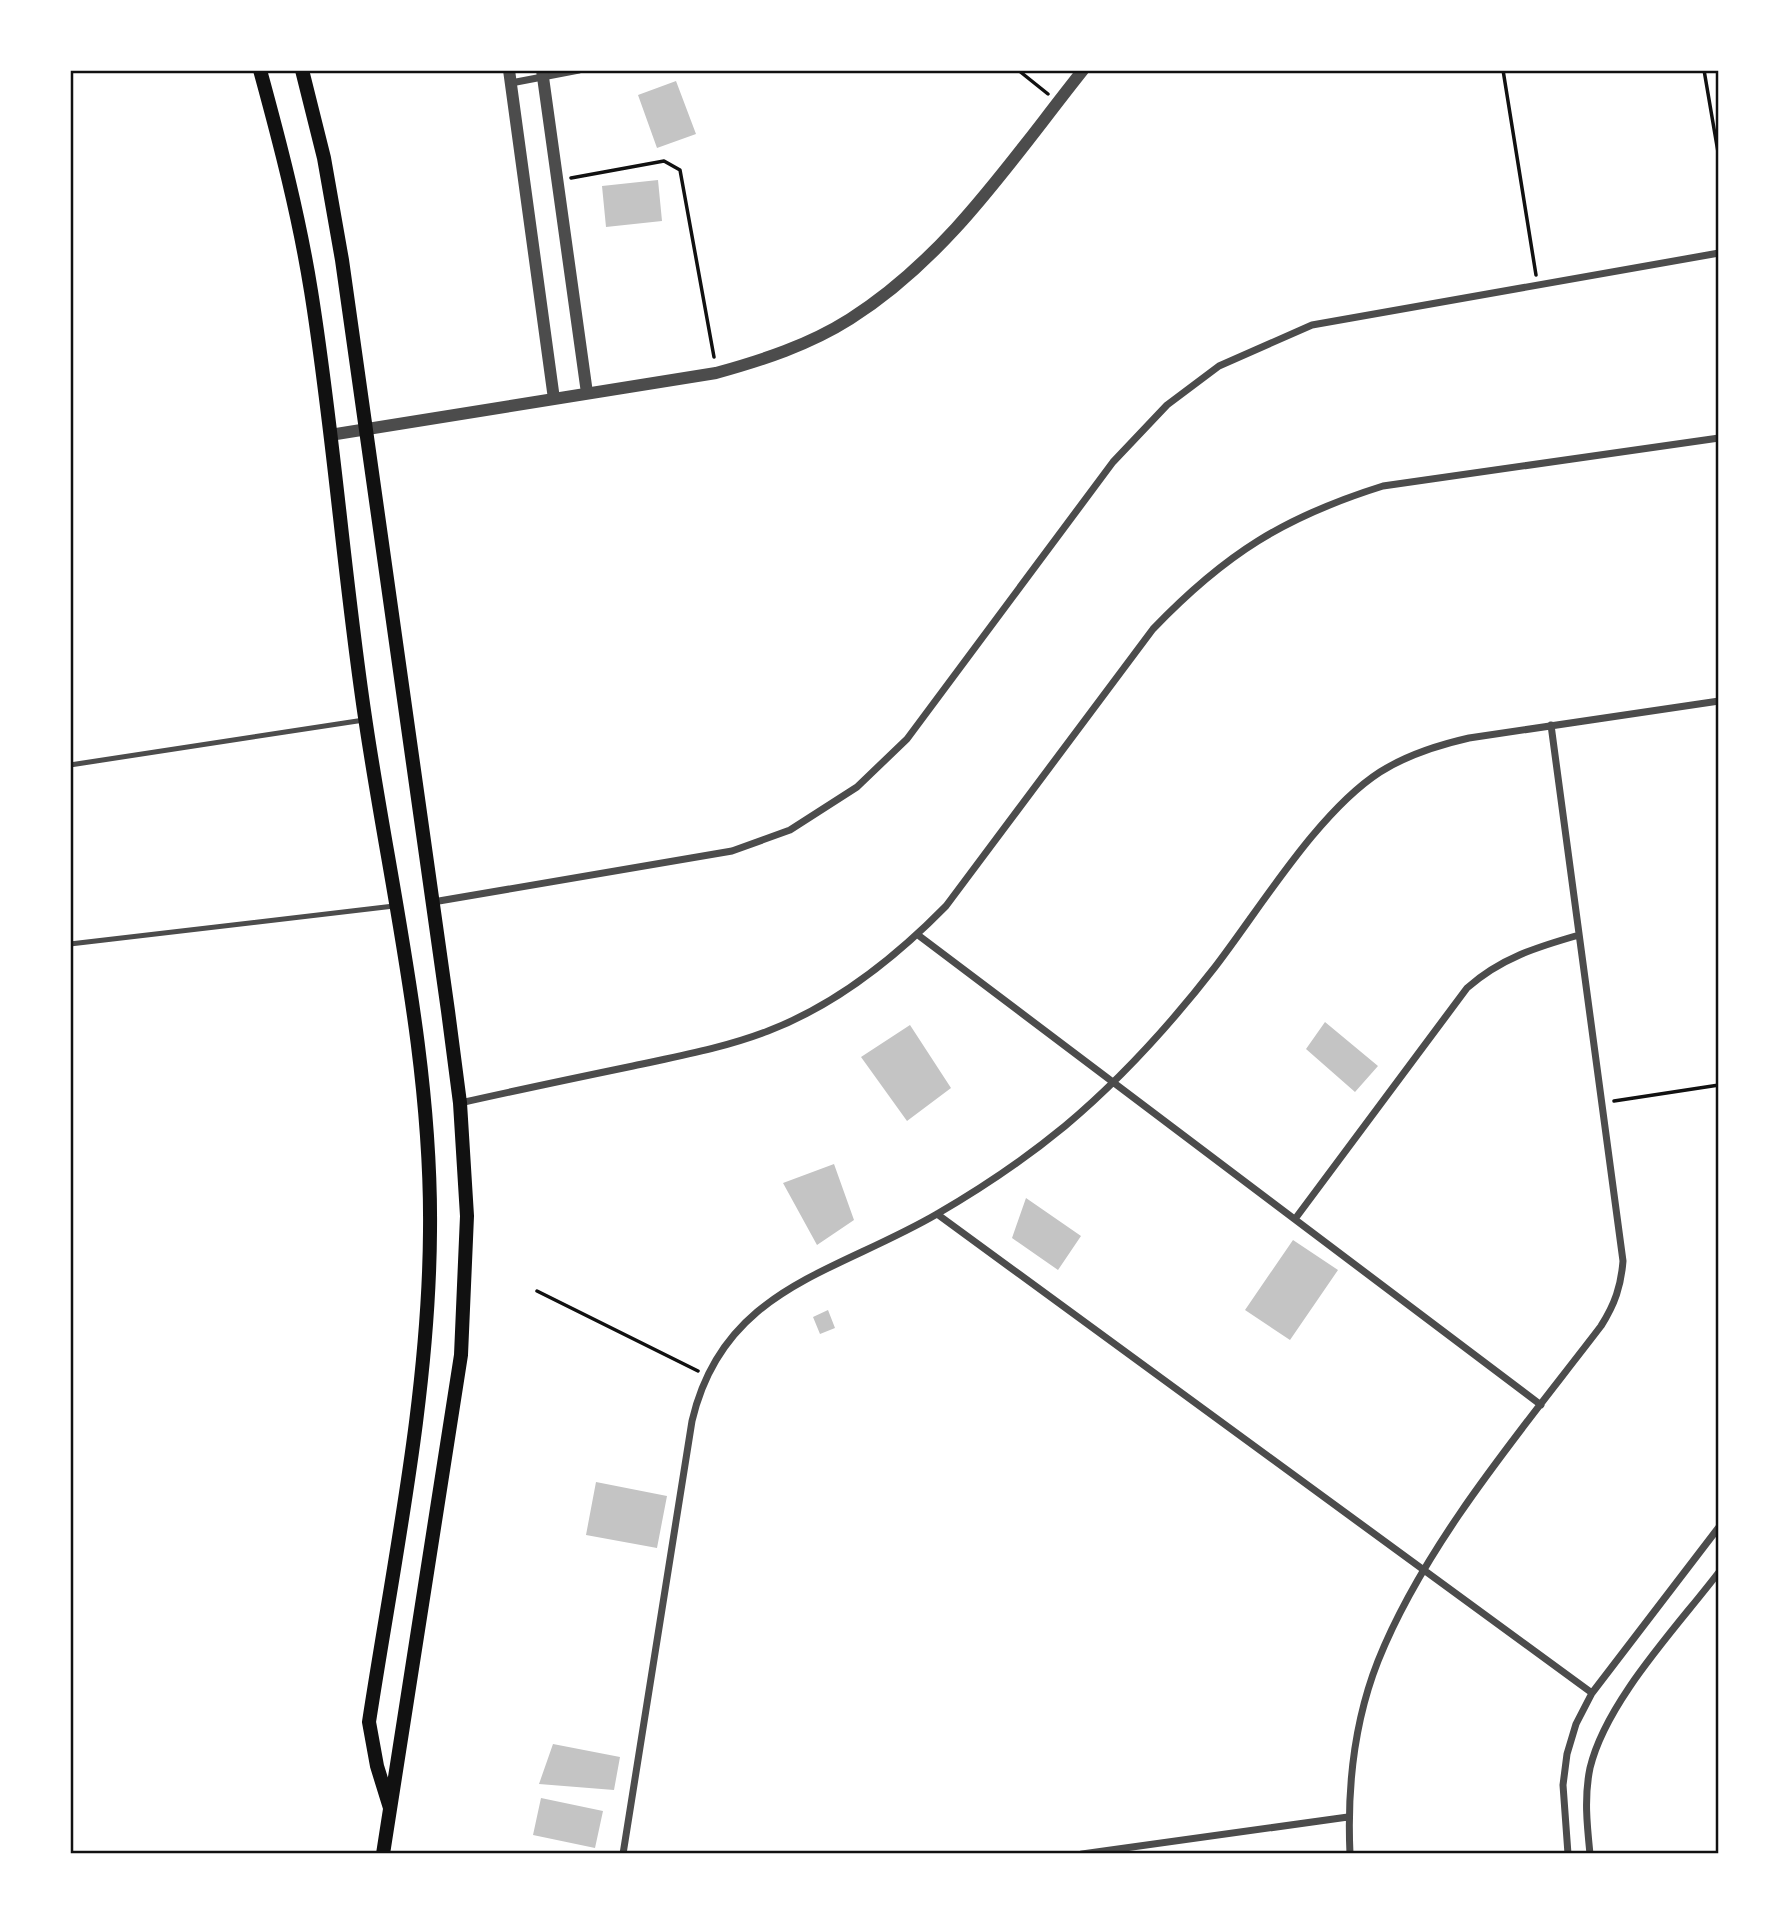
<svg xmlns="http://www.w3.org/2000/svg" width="1789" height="1924" font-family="Raleway,sans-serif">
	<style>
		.building { fill: #c4c4c4 }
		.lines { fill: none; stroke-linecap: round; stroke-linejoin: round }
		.path { stroke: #111; stroke-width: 3.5 }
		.service { stroke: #4c4c4c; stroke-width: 5 }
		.minor { stroke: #4c4c4c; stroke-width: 7 }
		.tertiary { stroke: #4c4c4c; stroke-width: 12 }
		.secondary { stroke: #111; stroke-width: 14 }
		.neatline { fill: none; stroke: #111; stroke-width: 2.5 }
	</style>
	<rect width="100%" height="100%" fill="#fff"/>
	<path class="building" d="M676 81 696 134 657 148 638 95Z
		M658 180 662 221 606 227 602 186Z
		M1325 1022 1378 1066 1355 1092 1306 1049Z
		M910 1025 951 1088 907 1121 861 1057Z
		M834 1164 854 1220 817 1245 783 1183Z
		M1026 1198 1081 1236 1058 1270 1012 1238Z
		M1293 1240 1338 1270 1290 1340 1245 1310Z
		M828 1310 835 1328 820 1334 813 1317Z
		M596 1482 667 1496 657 1548 586 1535Z
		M553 1744 620 1757 614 1790 539 1784Z
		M541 1798 603 1811 595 1848 533 1835Z"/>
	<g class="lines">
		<path class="path" d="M1018 70 1048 94
			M1503 70 1536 275
			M1704 70 1719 158
			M571 178 664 161 680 170 714 357
			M1614 1101 1719 1085
			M537 1291 698 1371"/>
		<path class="service" d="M70 765 364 720
			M70 944 394 906"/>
		<path class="minor" d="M511 83 579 70
			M433 902 732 851 790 830 857 787 907 739 1113 462 1167 405 1219 366 1312 325 1719 253
			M918 935 1541 1405
			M460 1103C518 1090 575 1078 633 1066 679 1056 724 1048 768 1031 836 1005 895 958 946 906L1153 629C1225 554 1284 517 1383 486L1719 438
			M937 1214 1592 1693
			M1295 1219 1467 988C1501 958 1537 947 1579 935
			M623 1854 692 1421C723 1288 834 1274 937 1214 982 1188 1025 1159 1065 1126 1121 1079 1170 1025 1215 967 1261 907 1318 812 1380 772 1407 755 1438 745 1469 738L1719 701
			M1082 1854 1348 1817
			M1350 1854C1347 1789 1354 1722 1378 1661 1425 1543 1524 1427 1601 1326 1615 1304 1621 1286 1623 1261L1551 725
			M1568 1854 1563 1785 1567 1754 1576 1724 1592 1693 1719 1527
			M1590 1854C1587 1825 1584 1797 1590 1768 1606 1701 1677 1627 1719 1572"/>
		<path class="tertiary" d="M509 70 554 399
			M542 70 587 393
			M330 435 716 373C763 360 809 345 850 319 948 257 1012 159 1083 70"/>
		<path class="secondary" d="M260 70C280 143 299 216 311 291 334 434 344 580 366 724 391 891 432 1060 430 1231 429 1395 394 1559 369 1722L377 1766 390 1808
			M302 70 324 158 342 260 448 1011 460 1103 467 1216 461 1355 383 1854"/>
	</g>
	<rect width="1789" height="1924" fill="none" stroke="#ffffff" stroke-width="144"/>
	<rect x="72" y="72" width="1645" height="1780" class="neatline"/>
</svg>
